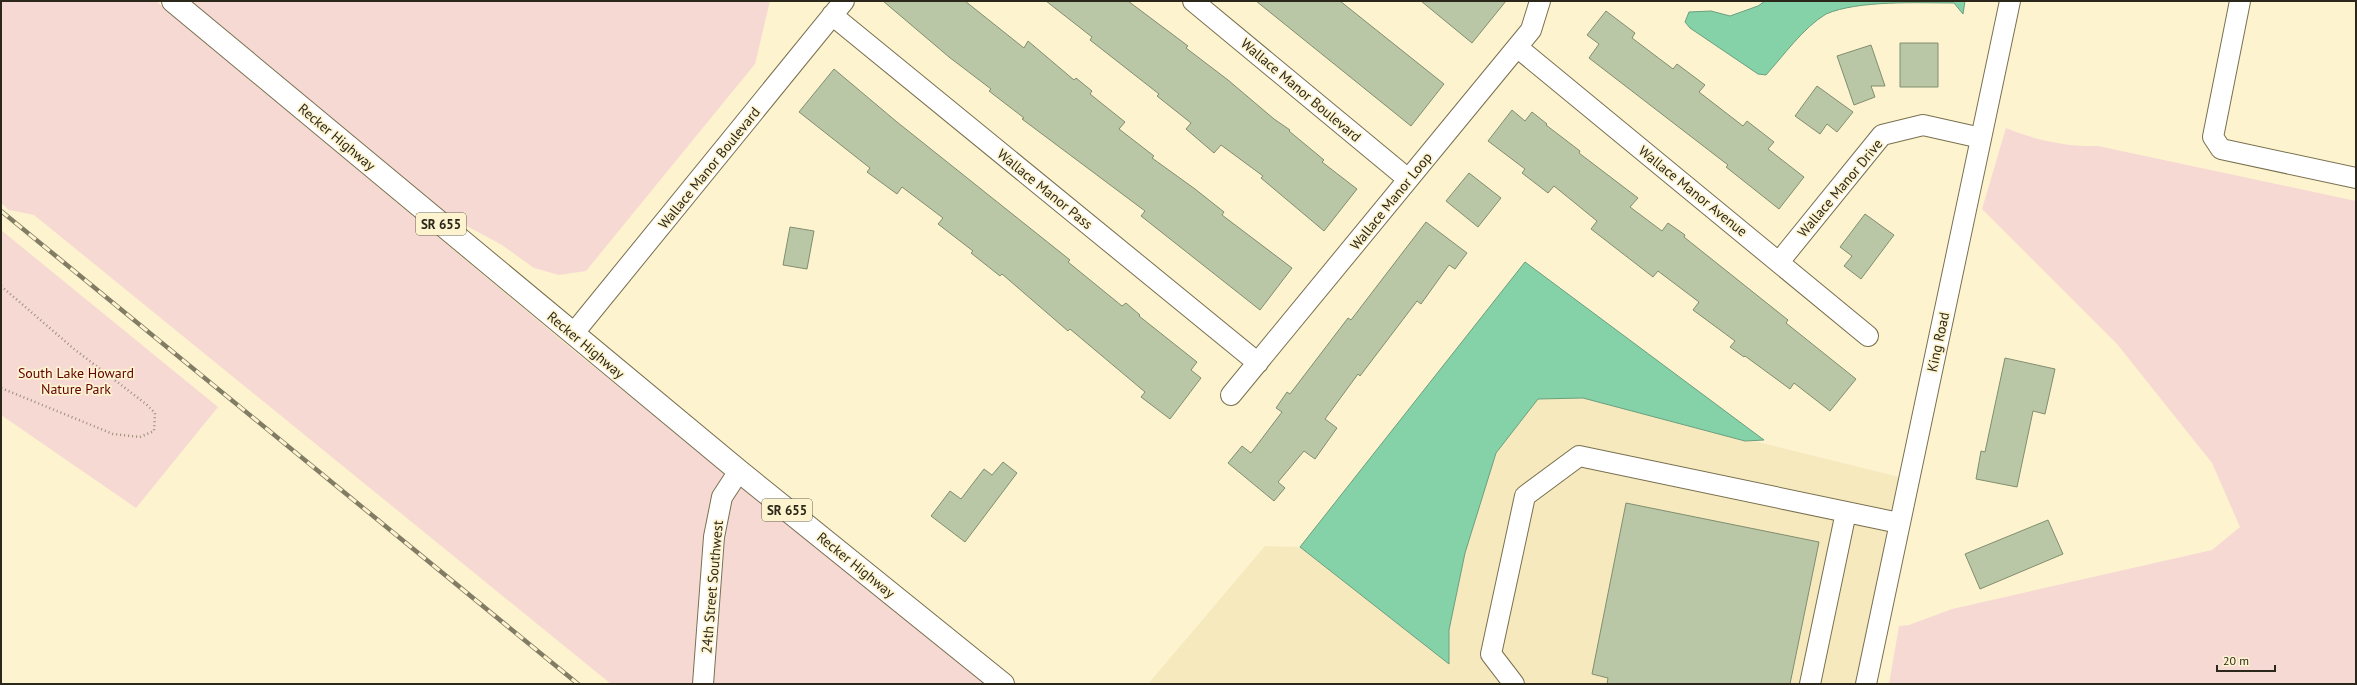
<svg xmlns="http://www.w3.org/2000/svg" width="2357" height="685" font-family="'PT Sans',sans-serif">
	<style>
		.built { fill: #f6e9be }
		.green { fill: #f7d9d4 }
		.water { fill: #85d2a9; stroke: #6a9f7e }
		.building { fill: #b9c7a6; stroke: #818e6f }
		.lines { fill: none; stroke-linecap: round; stroke-linejoin: round }
		.minor-casing { stroke: #797050; stroke-width: 22 }
		.major-casing { stroke: #797050; stroke-width: 24 }
		.path { stroke: #979077; stroke-width: 2.5; stroke-dasharray: 1 3; stroke-linecap: butt }
		.minor { stroke: #fff; stroke-width: 20 }
		.major { stroke: #fff; stroke-width: 22 }
		.rail-casing { stroke: #827c65; stroke-width: 4.5 }
		.rail { stroke: #fdf3cf; stroke-width: 3; stroke-dasharray: 9; stroke-linecap: butt }
		.labels { text-anchor: middle; stroke-width: 3.5; stroke-linejoin: round; paint-order: stroke }
		.shield { fill: #fdf3cf; stroke: #6a6450; stroke-width: 1 }
		.shield-label { font-size: 13px; font-weight: bold; fill: #2b271a }
		.street-label { font-size: 14px; fill: #2b271a; stroke: #fdf3cf }
		.park-label { font-size: 14px; fill: #620103; stroke: #fdf3cf }
	</style>
	<rect width="100%" height="100%" fill="#fdf3cf"/>
	<path class="built" d="M1583 398 1745 441H1754L1899 477 1856 684H1148L1265 546 1300 547 1449 664V630L1465 553 1496 453 1538 399Z"/>
	<path class="green" d="M1 1H156L573 350 725 473 712 496 704 535 693 684H611L34 215 9 210 1 203Z
		M191 1H770L755 64 586 271 559 275 534 268 502 245 454 219 498 257Z
		M2006 128C2035 140 2067 147 2098 146L2356 201V684H1889L1899 626 1909 625 1952 609 2212 550 2240 527 2212 463 2117 344 1982 209Z
		M1 230 218 407 136 508 1 415Z
		M741 486 986 684H713L724 538 731 502Z"/>
	<path class="water" d="M1765 1H1965L1963 14 1954 3C1917 3 1859 0 1826 14 1803 28 1784 55 1766 75L1758 74 1690 28 1685 22 1689 12 1711 11 1730 16 1758 6Z
		M1525 262 1764 440 1745 441 1583 398 1538 399 1496 453 1465 553 1449 630V664L1300 547Z"/>
	<path class="building" d="M883 1H965L1024 48 1028 41 1074 80 1076 78 1092 91 1090 94 1125 122 1119 129 1154 156 1152 158 1195 189 1224 212 1222 215 1292 268 1260 310 1141 216 1145 211 1022 119 1024 118 989 91 991 89 949 57Z
		M1046 1H1128L1188 46 1186 48 1228 80 1274 119 1290 130 1289 131 1324 160 1322 162 1357 189 1324 231 1261 178 1263 176 1221 145 1214 153 1186 129 1191 123 1157 96 1159 94 1090 40 1092 37Z
		M1256 1H1340L1444 84 1411 126Z
		M1421 1H1506L1472 43Z
		M1606 11 1635 33 1632 38 1673 69 1677 64 1705 85 1699 92 1743 126 1747 121 1774 142 1768 149 1804 177 1779 209 1726 167 1728 165 1589 58 1599 44 1587 35Z
		M1900 43H1938V87H1900Z
		M1871 45 1885 86H1871L1875 97 1854 105 1837 56Z
		M834 69 897 122 1070 260 1068 262 1122 306 1126 303 1140 315 1139 316 1197 362 1191 370 1201 378 1170 419 1141 397 1145 392 1070 329 1068 331 1002 274 1000 276 971 253 973 251 938 224 943 218 902 187 897 194 867 172 870 168 799 112Z
		M1817 86 1853 112 1837 132 1827 124 1820 134 1795 116Z
		M1512 110 1525 121 1532 112 1547 124 1546 125 1580 151 1579 153 1638 198 1630 207 1662 231 1668 223 1685 235 1684 237 1788 320 1786 323 1856 379 1830 411 1794 383 1790 389 1745 356 1744 357 1730 347 1735 341 1693 310 1699 302 1658 271 1653 277 1591 229 1597 221 1554 186 1548 193 1522 173 1525 169 1488 141Z
		M1469 173 1501 198 1478 227 1446 201Z
		M1865 214 1894 235 1861 279 1844 266 1852 256 1840 247Z
		M1426 222 1467 253 1455 269 1449 265 1421 304 1417 301 1360 376 1358 374 1325 419 1337 428 1315 459 1304 451 1278 482 1285 488 1274 501 1228 463 1242 446 1251 453 1282 412 1276 408 1287 392 1290 394 1348 318 1351 320Z
		M790 227 814 231 807 269 783 265Z
		M2005 358 2055 369 2045 414 2033 411 2017 487 1976 479 1981 451 1985 452Z
		M1003 462 1017 473 965 542 931 516 950 491 961 499 984 469 992 475Z
		M1626 503 1819 542 1790 684H1607L1608 678 1592 674Z
		M2048 520 2063 554 1980 589 1965 554Z"/>
	<g class="lines">
		<g class="minor-casing">
			<path id="minor" d="M1193 1 1408 179
				M2240 1 2213 137 2221 149 2356 178
				M832 15 1258 363
				M1517 47 1868 336
				M1779 262 1882 135 1923 125 1981 138
				M573 334 844 1
				M1231 395 1531 30 1540 1
				M703 684 714 537 722 497 739 471
				M1514 684 1491 654 1525 496 1579 456 1899 523
				M1810 684 1846 512
				M1866 684 2010 1"/>
		</g>
		<g class="major-casing">
			<path id="major" d="M173 1 739 471 1003 684"/>
		</g>
		<path class="path" d="M1 286 74 349 146 404 155 413 154 431 140 437 113 434 1 388"/>
		<use href="#minor" class="minor"/>
		<use href="#major" class="major"/>
		<g class="rail-casing">
			<path id="rail" d="M1 211 578 684"/>
		</g>
		<use href="#rail" class="rail"/>
	</g>
	<g class="labels">
		<g class="shield">
			<rect x="416" y="213" width="50" height="22" rx="3"/>
			<rect x="762" y="499" width="50" height="22" rx="3"/>
		</g>
		<g class="shield-label">
			<text x="441" y="229">SR 655</text>
			<text x="787" y="515">SR 655</text>
		</g>
		<g class="street-label">
			<text transform="translate(1301 90) rotate(40)" y="5">Wallace Manor Boulevard</text>
			<text transform="translate(337 137) rotate(40)" y="5">Recker Highway</text>
			<text transform="translate(709 168) rotate(-51)" y="5">Wallace Manor Boulevard</text>
			<text transform="translate(1840 188) rotate(-50)" y="5">Wallace Manor Drive</text>
			<text transform="translate(1045 189) rotate(39)" y="5">Wallace Manor Pass</text>
			<text transform="translate(1693 191) rotate(39)" y="5">Wallace Manor Avenue</text>
			<text transform="translate(1391 201) rotate(-51)" y="5">Wallace Manor Loop</text>
			<text transform="translate(1938 342) rotate(-78)" y="5">King Road</text>
			<text transform="translate(586 345) rotate(40)" y="5">Recker Highway</text>
			<text transform="translate(856 565) rotate(39)" y="5">Recker Highway</text>
			<text transform="translate(712 587) rotate(-85)" y="5">24th Street Southwest</text>
		</g>
		<g class="park-label">
			<text x="76" y="378">South Lake Howard<tspan x="76" dy="16">Nature Park</tspan></text>
		</g>
	</g>
	<rect width="2357" height="685" fill="none" stroke="#2b271a" stroke-width="4"/>
	<path d="M2217 665v6h58v-6" fill="none" stroke="#2b271a" stroke-width="2"/>
	<text x="2223" y="665" font-size="12" fill="#2b271a" stroke="#fdf3cf" stroke-width="3" paint-order="stroke">20 m</text>
</svg>
